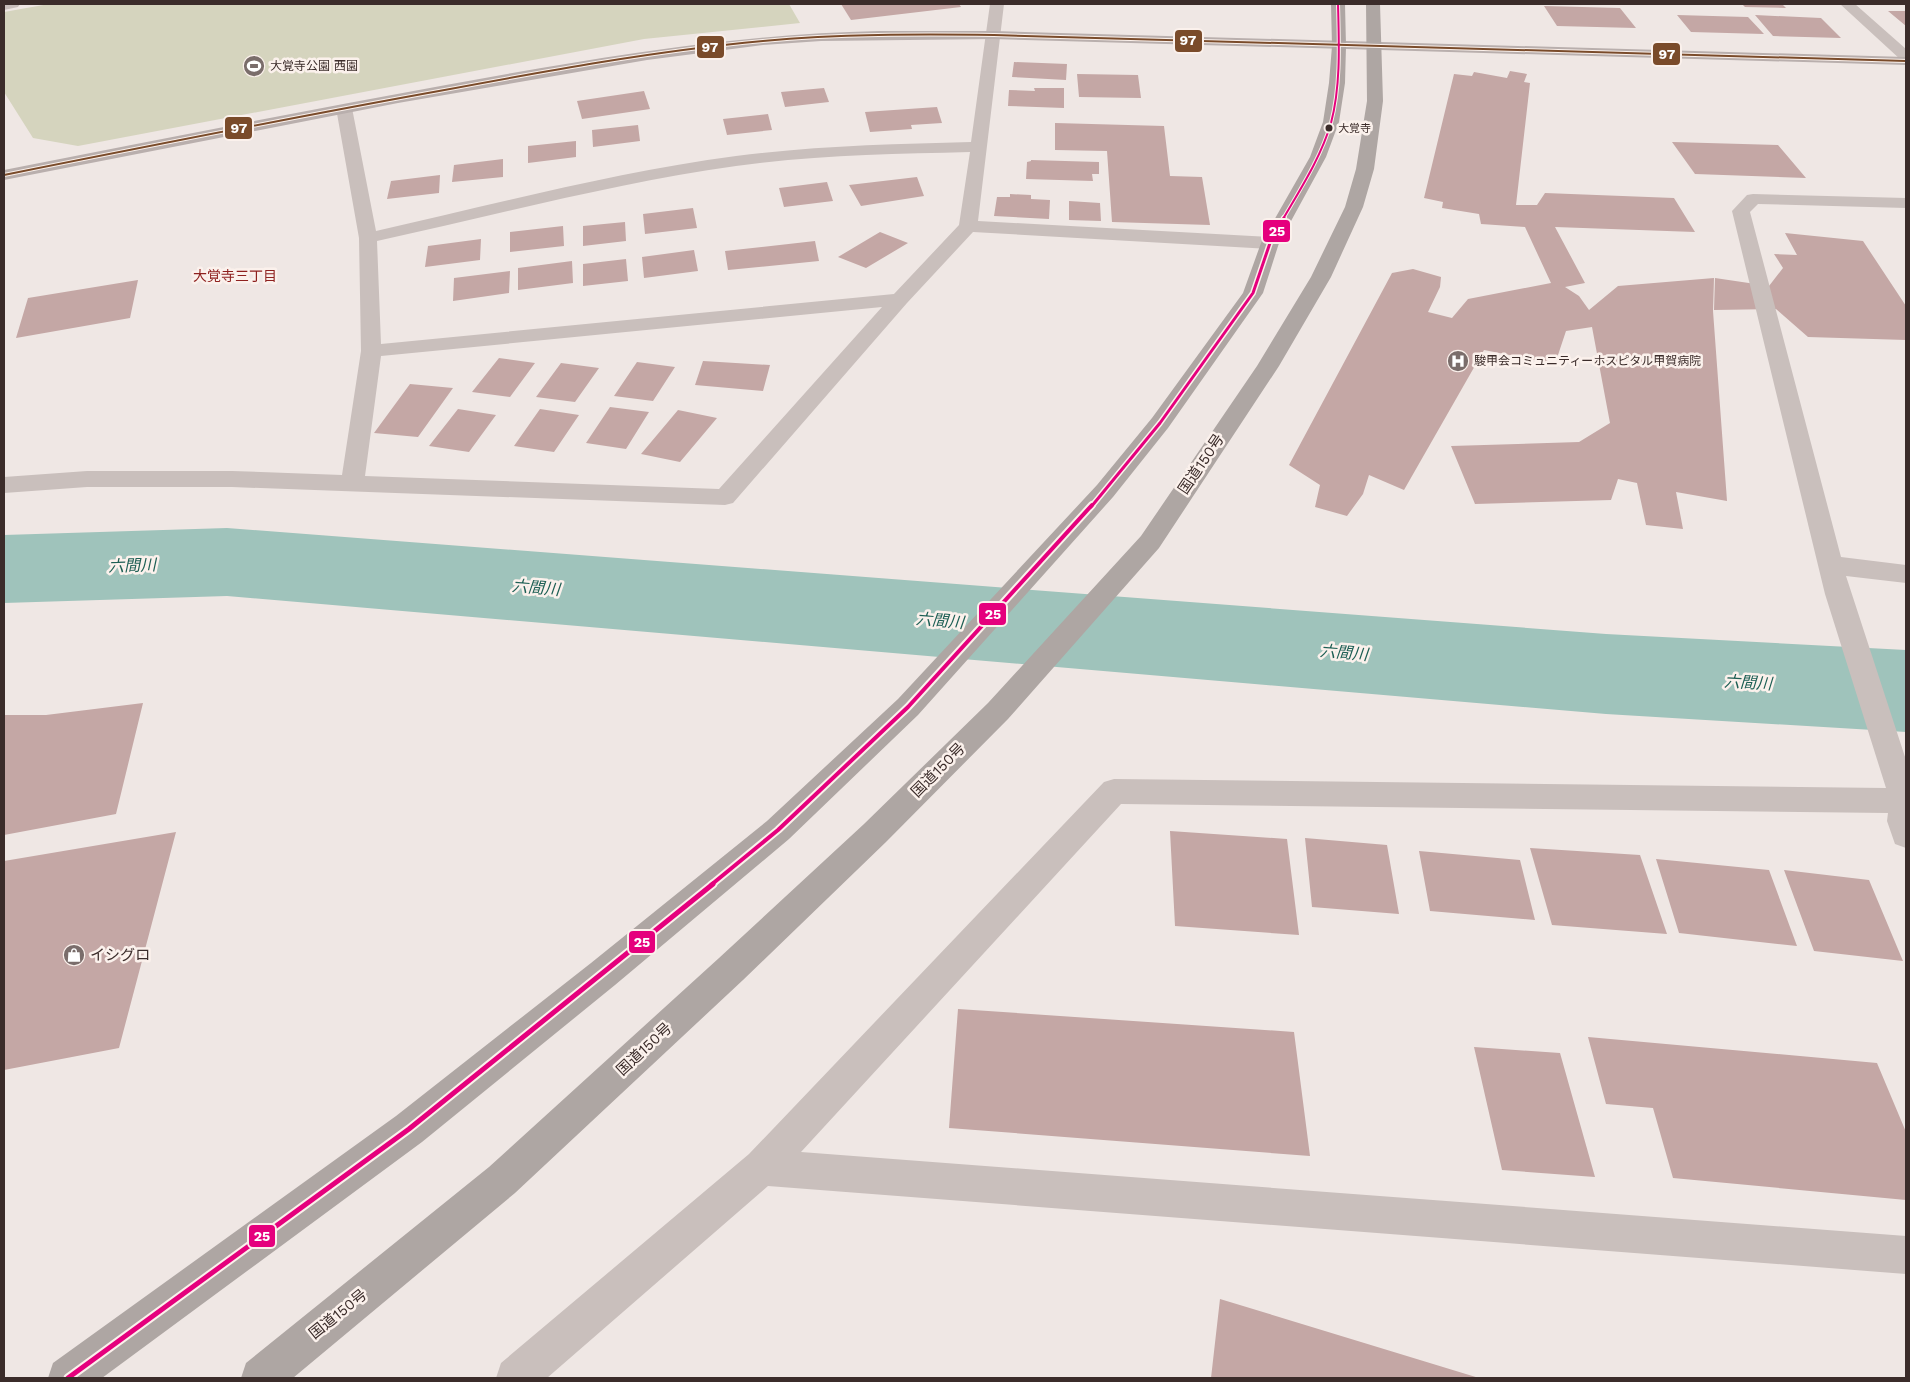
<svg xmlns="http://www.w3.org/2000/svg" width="1910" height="1382" font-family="'Work Sans','Noto Sans JP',sans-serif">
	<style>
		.green { fill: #d5d4be }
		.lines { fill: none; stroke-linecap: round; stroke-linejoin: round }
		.river { fill: #9fc3bb; fill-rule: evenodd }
		.building { fill: #c4a7a5 }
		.street { fill: #c9bfbc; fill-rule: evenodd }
		.secondary { fill: #b9afad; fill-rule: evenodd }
		.highway { fill: #aea6a3; fill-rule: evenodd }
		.bus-1-casing { stroke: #fbf1ec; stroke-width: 4 }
		.bus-2-far3-casing { stroke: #fbf1ec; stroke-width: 4 }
		.bus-2-far2-casing { stroke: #fbf1ec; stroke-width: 6 }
		.bus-2-far1-casing { stroke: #fbf1ec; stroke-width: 8 }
		.bus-2-casing { stroke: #fbf1ec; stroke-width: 9 }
		.bus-1 { stroke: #7a4b2a; stroke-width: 2 }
		.bus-2-far3 { stroke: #e5007d; stroke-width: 2 }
		.bus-2-far2 { stroke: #e5007d; stroke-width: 3 }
		.bus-2-far1 { stroke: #e5007d; stroke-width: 4 }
		.bus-2 { stroke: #e5007d; stroke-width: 5 }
		.bus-dot { fill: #3b2c2a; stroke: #fbf1ec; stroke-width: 2 }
		.labels { text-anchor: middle; stroke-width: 5; stroke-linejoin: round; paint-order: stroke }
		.far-bus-label { font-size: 11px; fill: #3b2c2a; stroke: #fbf1ec; text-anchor: start }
		.far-poi-label { font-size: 12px; fill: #3b2c2a; stroke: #fbf1ec; text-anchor: start }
		.far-neighbourhood-label { font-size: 14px; fill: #8e211f; stroke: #fbf1ec }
		.street-label { font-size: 15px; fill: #3b2c2a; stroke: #fbf1ec }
		.poi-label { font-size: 15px; fill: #3b2c2a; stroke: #fbf1ec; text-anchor: start }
		.water-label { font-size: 16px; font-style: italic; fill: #1d5f54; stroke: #fbf1ec }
		.line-badge { stroke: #fbf1ec; stroke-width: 2 }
		.badge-label { font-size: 14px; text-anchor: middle; font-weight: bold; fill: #fff }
	</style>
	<rect width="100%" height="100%" fill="#efe7e4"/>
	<path class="green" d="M49 4H789L800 23 644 39 78 146 33 138 4 92V12Z"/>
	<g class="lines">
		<path class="river" d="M227 528 1606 634 1906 650V732L1606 714 227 596 4 603V535Z"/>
	</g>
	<path class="building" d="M841 4H959L961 7 851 20Z
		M1742 4H1782L1786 8 1745 7Z
		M1544 6 1620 8 1636 28 1557 26Z
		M1888 11H1906V26Z
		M1677 15 1748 17 1764 34 1691 32Z
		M1755 15 1821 18 1841 38 1773 36Z
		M1014 62 1067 64 1066 80 1012 77Z
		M1510 71 1527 74 1524 82 1530 83 1516 205H1537L1545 193 1674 198 1695 232 1555 227 1585 283 1565 287 1579 296 1589 310 1618 286 1714 278 1713 311 1727 501 1676 492 1683 529 1646 525 1637 483 1618 479 1611 500 1475 504 1451 446 1579 442 1610 423 1592 327 1566 331 1555 364 1484 350 1404 490 1369 475 1363 494 1347 516 1315 507 1320 485 1289 465 1392 273 1413 269 1441 277 1440 287 1428 312 1452 318 1468 299 1551 283 1525 227 1481 224 1479 214 1442 208 1443 202 1424 198 1454 74 1472 76 1474 72 1507 78Z
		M1077 74 1138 75 1141 98 1079 97Z
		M824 88 829 102 785 107 781 92Z
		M1034 88H1064V108L1008 106 1009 90 1035 91Z
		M644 91 650 109 582 119 577 101Z
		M937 107 942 123 911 125 912 129 870 132 865 112Z
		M768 114 772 130 727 135 723 119Z
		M1055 123 1164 126 1170 176 1202 177 1210 225 1112 222 1107 151 1055 150Z
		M638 125 640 141 593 147 592 130Z
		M576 141V157L528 163V146Z
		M1672 142 1778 145 1806 178 1695 174Z
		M503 159V177L452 182 454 165Z
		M1031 160 1099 162V174H1092L1093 181 1026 179 1027 162 1031 161Z
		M440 175 439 193 387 199 391 181Z
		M917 177 924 196 861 206 849 185Z
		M827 182 833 201 784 207 779 188Z
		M1010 194 1031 195V199L1050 200 1049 219 994 216 997 197H1010Z
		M1069 201 1100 203 1101 221 1069 220Z
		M693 208 697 228 645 234 643 214Z
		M625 222 626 241 583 246V226Z
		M563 226 564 246 510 252V232Z
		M880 232 908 243 866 268 838 257Z
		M1785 233 1863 241 1906 306V340L1808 337 1776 309 1714 310 1715 278 1769 286 1783 268 1774 254 1797 255Z
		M481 239 480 260 425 267 428 246Z
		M815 241 819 261 728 270 725 251Z
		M694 250 698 271 644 278 642 257Z
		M626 259 628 281 583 286V264Z
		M572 261 573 283 518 290V268Z
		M510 271 509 293 453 301 454 278Z
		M138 280 130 318 16 338 28 298Z
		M499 358 535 363 510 397 472 392Z
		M703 361 770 365 763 391 695 385Z
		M637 362 675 367 653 401 614 396Z
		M561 363 599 368 575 402 536 397Z
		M410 384 453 388 418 437 374 433Z
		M610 407 649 412 626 449 586 443Z
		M458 409 496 415 469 452 429 446Z
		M540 409 579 415 554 452 514 446Z
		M678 410 717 418 680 462 641 454Z
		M143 703 116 814 4 835V715H46Z
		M1170 831 1287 839 1299 935 1175 926Z
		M176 832 119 1048 4 1070V861Z
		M1305 838 1387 845 1399 914 1312 907Z
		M1530 848 1640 855 1667 934 1552 925Z
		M1419 851 1520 860 1535 920 1430 911Z
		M1656 859 1769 870 1797 946 1679 933Z
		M1784 870 1869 880 1903 961 1814 951Z
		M958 1009 1294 1032 1310 1156 949 1128Z
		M1588 1037 1877 1063 1906 1132V1200L1673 1178 1653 1108 1606 1104Z
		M1474 1047 1560 1053 1595 1177 1502 1170Z
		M1220 1299 1479 1378H1211Z"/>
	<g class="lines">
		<path class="street" d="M4 4H20L18 7 4 10Z
			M990 4H1004L978 221 1270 237 1277 239 1279 243 1277 247 1270 249 973 232 907 303 733 503 725 505 232 487H87L4 493V477L87 471H232L342 475 361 351 359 238 336 108 338 105H350L352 108 376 231C495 204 615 172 736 156 814 146 893 144 971 142ZM970 152 959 225 894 294 381 344 377 241C496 215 615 183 736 166 814 155 892 154 970 152ZM882 307 719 489 365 476 381 356Z
			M1840 4H1855L1906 49V61L1901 60Z
			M1753 194 1906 198V208L1758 204 1750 212 1841 557 1906 565V583L1846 576 1906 760V848L1895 844 1887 821 1888 813 1121 804 801 1152 1906 1236V1274L768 1186 547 1378H496L501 1363 749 1154 1104 782 1114 779 1886 788 1825 594 1732 211 1747 195Z"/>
		<path class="secondary" d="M879 31H994L1906 57V65L994 39 821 41 763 45 647 60 398 103 4 180V170C151 141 298 112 446 85 589 59 732 34 879 31Z"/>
		<path class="highway" d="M1331 4H1345L1346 46 1345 83 1339 122 1326 157 1279 243 1263 293 1168 428 1113 497 918 715 789 839 615 985 422 1142 102 1378H48L53 1363 396 1116 591 963 767 821 898 699 1097 485 1152 418 1243 293 1261 243 1310 157 1323 122 1329 83 1332 46Z
			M1366 4H1380L1383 101 1374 169 1363 207 1331 277 1279 366 1159 548 1008 719 886 842 743 980 515 1193 293 1378H241L246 1363 489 1167 719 958 864 824 988 703 1141 536 1257 366 1311 277 1345 207 1356 169 1367 101Z"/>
		<g class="bus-1-casing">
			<path id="bus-1" d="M4 175C149 146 294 117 439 91 546 71 654 51 763 41 839 34 917 34 994 35L1906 61"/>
		</g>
		<g class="bus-2-far3-casing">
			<path id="bus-2-far3" d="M1283 219C1301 188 1321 157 1331 123 1341 85 1339 43 1338 4"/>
		</g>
		<g class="bus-2-far2-casing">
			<path id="bus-2-far2" d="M1091 507 1160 423 1253 293 1270 243 1284 218"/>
		</g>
		<g class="bus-2-far1-casing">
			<path id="bus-2-far1" d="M711 885 778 830 908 707 1092 505"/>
		</g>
		<g class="bus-2-casing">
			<path id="bus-2" d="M68 1378 409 1129 713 884"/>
		</g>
		<use href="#bus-1" class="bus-1"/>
		<use href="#bus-2-far3" class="bus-2-far3"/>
		<use href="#bus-2-far2" class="bus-2-far2"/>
		<use href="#bus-2-far1" class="bus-2-far1"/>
		<use href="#bus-2" class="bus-2"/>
	</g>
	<defs>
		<g id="stadium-disc" transform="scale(1.125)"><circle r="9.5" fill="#7a6d6b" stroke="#fbf1ec"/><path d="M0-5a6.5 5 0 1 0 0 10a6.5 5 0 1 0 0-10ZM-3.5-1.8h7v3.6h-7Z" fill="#fff"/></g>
		<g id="hospital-disc" transform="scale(1.125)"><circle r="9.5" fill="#7a6d6b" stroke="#fbf1ec"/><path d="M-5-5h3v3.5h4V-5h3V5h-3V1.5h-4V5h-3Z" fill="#fff"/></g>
		<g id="shop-disc" transform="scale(1.125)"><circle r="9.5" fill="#7a6d6b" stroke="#fbf1ec"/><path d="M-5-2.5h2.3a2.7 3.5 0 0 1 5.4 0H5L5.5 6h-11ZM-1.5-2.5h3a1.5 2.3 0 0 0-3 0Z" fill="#fff"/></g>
	</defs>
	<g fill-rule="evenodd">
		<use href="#stadium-disc" x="254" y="66"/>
		<use href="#hospital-disc" x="1458" y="361"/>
		<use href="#shop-disc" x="74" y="955"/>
	</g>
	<circle class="bus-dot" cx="1329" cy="128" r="4.5"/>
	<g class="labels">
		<g class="far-bus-label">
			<text x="1338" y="132">大覚寺</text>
		</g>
		<g class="far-poi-label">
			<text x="270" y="70">大覚寺公園 西園</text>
			<text x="1474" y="365">駿甲会コミュニティーホスピタル甲賀病院</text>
		</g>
		<g class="far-neighbourhood-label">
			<text x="235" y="281">大覚寺三丁目</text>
		</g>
		<g class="street-label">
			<text transform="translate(1201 464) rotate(-56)" y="5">国道150号</text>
			<text transform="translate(938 770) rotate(-45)" y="5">国道150号</text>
			<text transform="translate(644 1049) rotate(-43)" y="5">国道150号</text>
			<text transform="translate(338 1314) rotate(-39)" y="5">国道150号</text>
		</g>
		<g class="poi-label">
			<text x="90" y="960">イシグロ</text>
		</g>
		<g class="water-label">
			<text transform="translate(132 565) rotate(-2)" y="6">六間川</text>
			<text transform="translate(536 587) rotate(5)" y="6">六間川</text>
			<text transform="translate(940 620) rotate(5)" y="6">六間川</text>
			<text transform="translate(1344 652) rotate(5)" y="6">六間川</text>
			<text transform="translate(1748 682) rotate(3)" y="6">六間川</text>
		</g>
	</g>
	<g class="line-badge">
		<rect x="1174" y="29" width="29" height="24" rx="5" fill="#7a4b2a"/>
		<rect x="696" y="35" width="29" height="24" rx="5" fill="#7a4b2a"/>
		<rect x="1652" y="42" width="29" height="24" rx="5" fill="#7a4b2a"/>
		<rect x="224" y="116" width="29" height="24" rx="5" fill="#7a4b2a"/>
		<rect x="1262" y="219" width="29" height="24" rx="5" fill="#e5007d"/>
		<rect x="978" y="602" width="29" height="24" rx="5" fill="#e5007d"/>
		<rect x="628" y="930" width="28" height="24" rx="5" fill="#e5007d"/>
		<rect x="248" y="1224" width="28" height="24" rx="5" fill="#e5007d"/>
	</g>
	<g class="badge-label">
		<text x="1188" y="45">97</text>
		<text x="710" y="52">97</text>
		<text x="1667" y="59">97</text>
		<text x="239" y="133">97</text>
		<text x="1277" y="236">25</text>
		<text x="993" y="619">25</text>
		<text x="642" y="947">25</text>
		<text x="262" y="1241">25</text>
	</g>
	<rect width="1910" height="1382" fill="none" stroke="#3b2c2a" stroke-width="10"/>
</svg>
